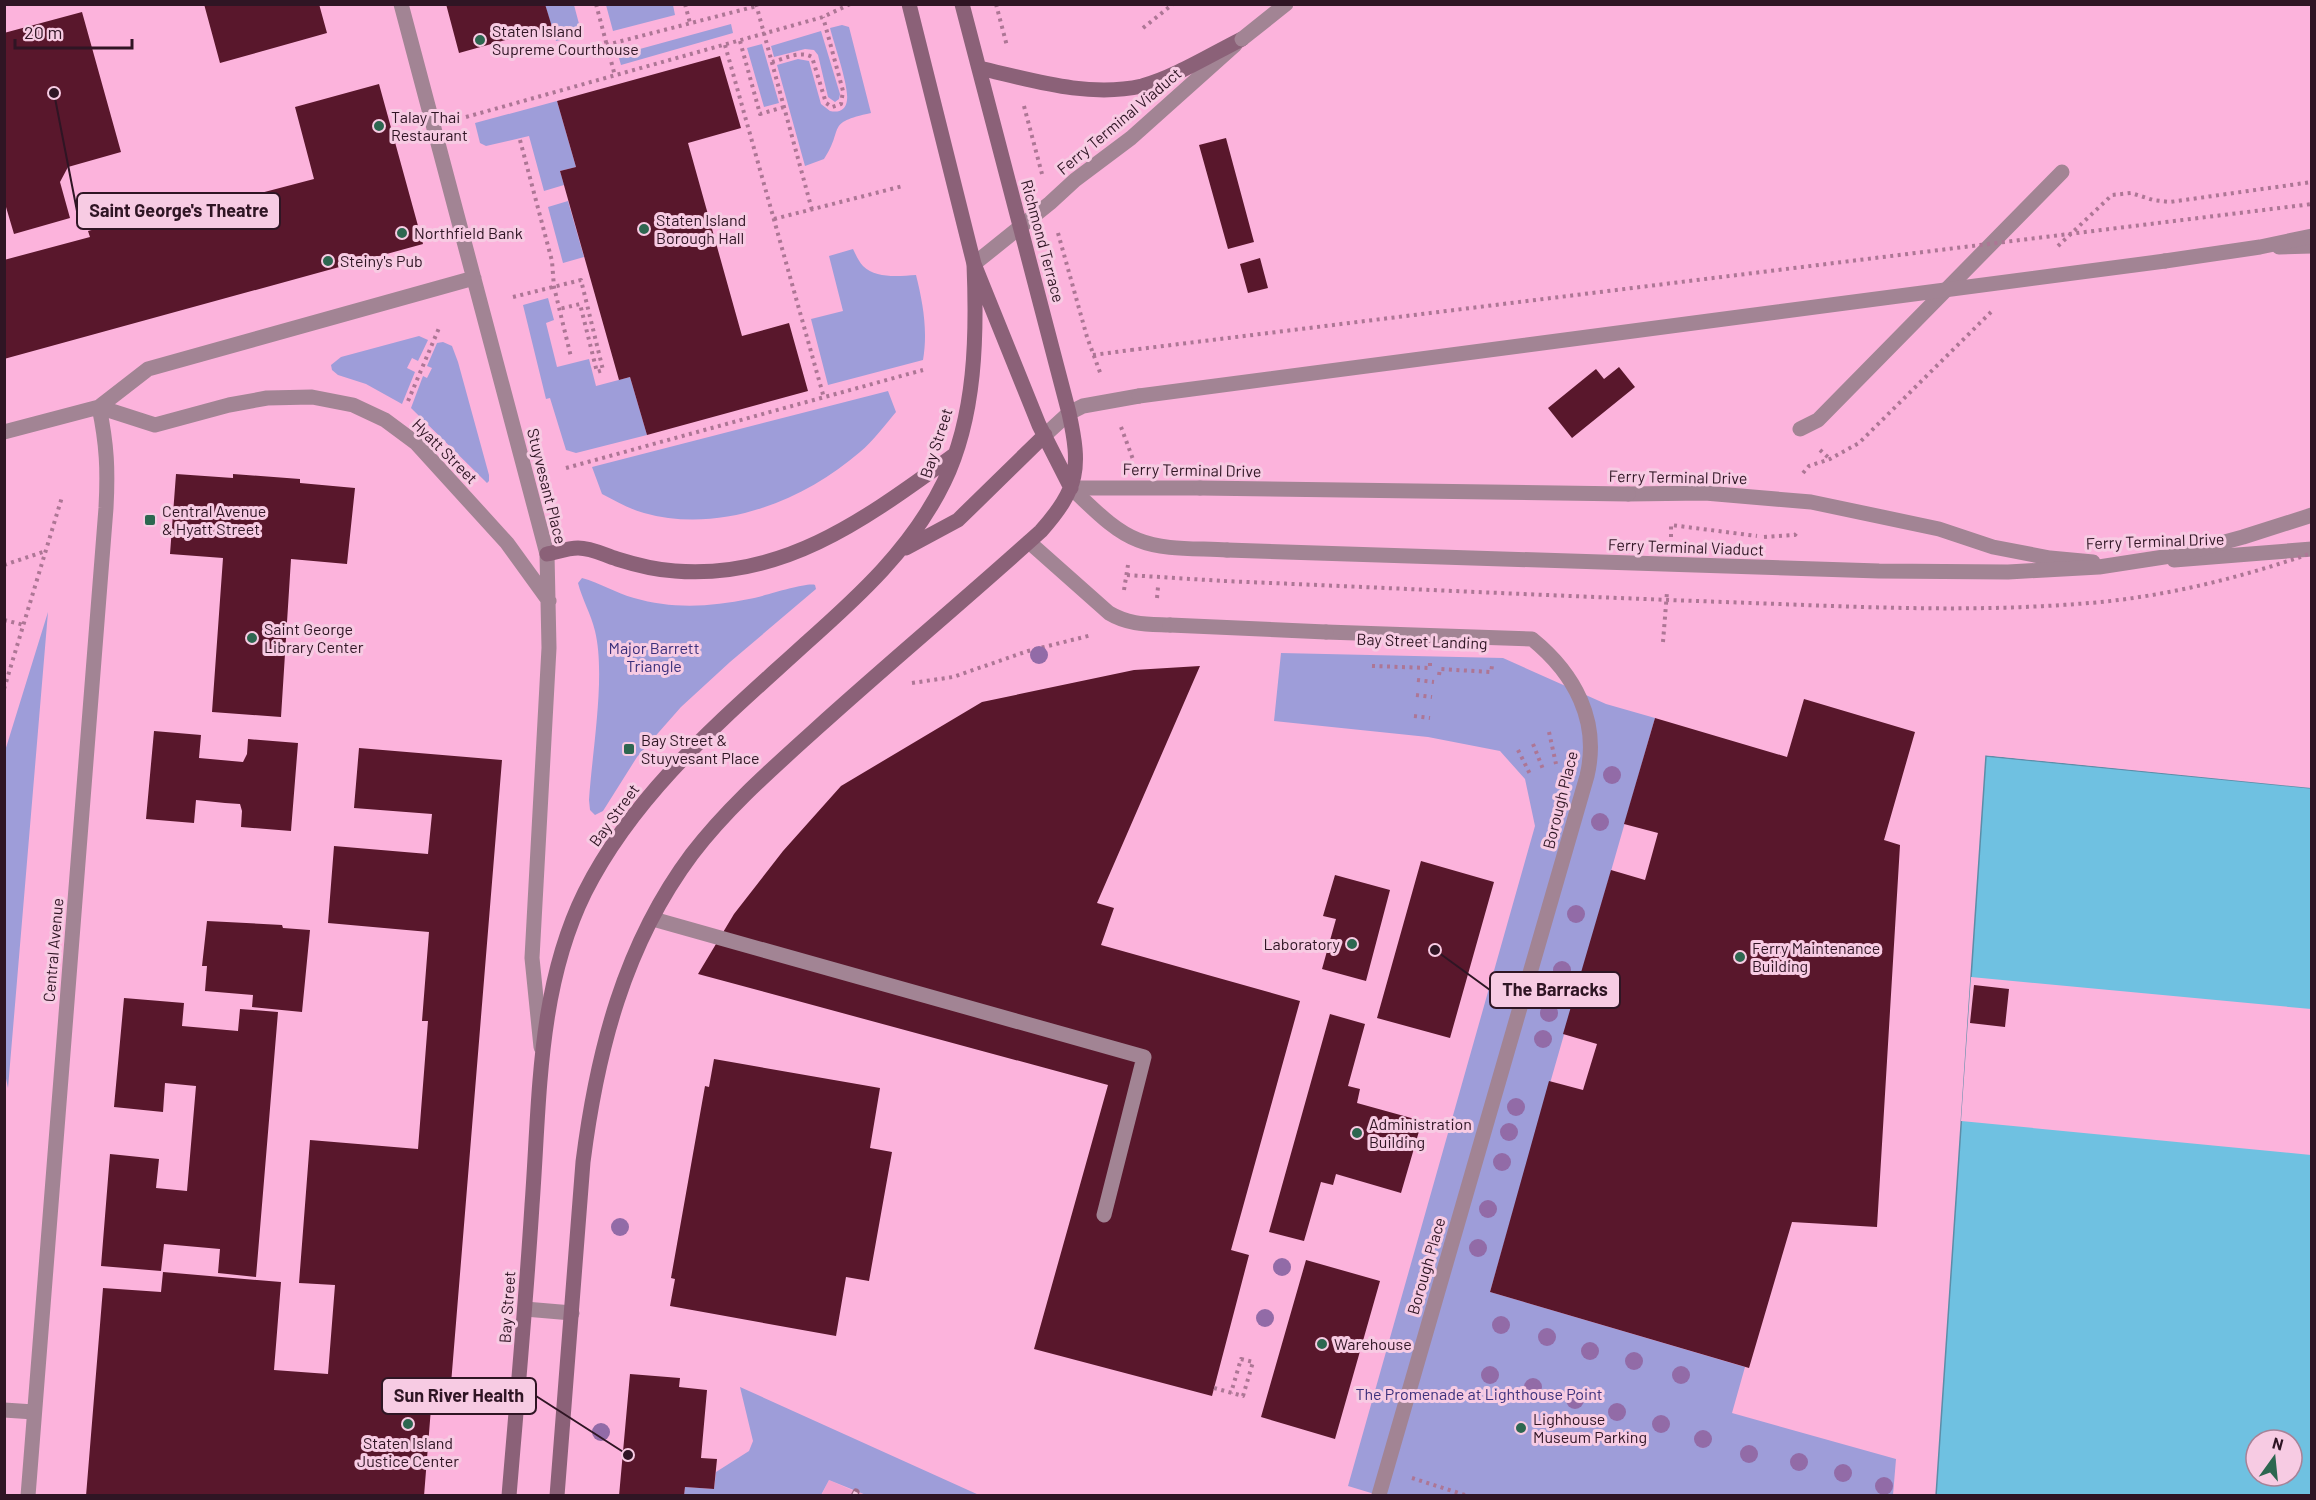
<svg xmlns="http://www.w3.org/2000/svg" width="2316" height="1500" viewBox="0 0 2316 1500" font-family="Barlow,sans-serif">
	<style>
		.built { fill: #f3a4d0 }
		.green { fill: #9e9dd9 }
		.water { fill: #6fc1e1; stroke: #5c8da8; stroke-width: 1.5; fill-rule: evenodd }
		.pier { fill: #fcb3dc }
		.building { fill: #59172c }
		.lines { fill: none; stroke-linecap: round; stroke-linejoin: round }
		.path { stroke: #ad7695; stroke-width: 4; stroke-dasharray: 3 4.5; stroke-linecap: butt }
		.lane { stroke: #a28494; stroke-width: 15 }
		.street { stroke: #a28494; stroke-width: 15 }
		.secondary { stroke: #8b6178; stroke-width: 15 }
		.rail-casing { stroke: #9f6b89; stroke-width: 7 }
		.rail { stroke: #f7cbe3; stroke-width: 4.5; stroke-dasharray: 14; stroke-linecap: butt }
		.path-bridge { stroke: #ad7695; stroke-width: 4; stroke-dasharray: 3 4.5; stroke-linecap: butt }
		.lane-bridge { stroke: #a28494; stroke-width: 15 }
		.street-bridge { stroke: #a28494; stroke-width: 15 }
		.tree { fill: #926ba7 }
		.poi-dot { fill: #2d6750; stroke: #f7cbe3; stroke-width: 2 }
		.labels { text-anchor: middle; stroke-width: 6; stroke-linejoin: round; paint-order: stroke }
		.poi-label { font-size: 16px; fill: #2f1524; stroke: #f7cbe3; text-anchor: start }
		.street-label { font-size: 16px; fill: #2f1524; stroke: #f7cbe3 }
		.park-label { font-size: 16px; fill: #3b307b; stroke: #f7cbe3 }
		.leader { fill: none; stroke: #2f1524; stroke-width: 2 }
		.callout-dot { fill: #2f1524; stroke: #f7cbe3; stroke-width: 2 }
		.callout { fill: #f7cbe3; stroke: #2f1524; stroke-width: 2 }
		.callout-label { font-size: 18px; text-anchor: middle; font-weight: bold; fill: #2f1524 }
	</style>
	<rect width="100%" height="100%" fill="#fcb3dc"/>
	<path class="built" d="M829,1480L856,1492L866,1495L821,1496Z"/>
	<path class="green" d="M545,5H574L582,35L556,41Z
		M606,5H673L675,15L613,31Z
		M731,24L733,33L621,65L618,55Z
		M842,25L849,27L871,113C824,123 845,128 824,159L805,166L777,65L798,59L809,61L821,104L830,111C839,113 846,110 847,100C849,86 834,44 830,28Z
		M821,31L840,94L839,99L835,102L828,97L818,55L814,50L805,49L774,57L771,46Z
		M762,44L779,103L764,107L747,48Z
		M557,101L576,167L560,171L564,185L544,191L529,136L486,146L480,143L475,123Z
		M568,201L584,257L563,263L548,207Z
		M853,249C856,255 859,262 863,266C876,279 899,276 916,275C923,303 928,331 923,360L828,385L811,319L843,311L829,256Z
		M548,298L554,320L546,323L557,367L589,359L596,386L630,377L647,435L576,453L566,450L550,398L546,399L523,305Z
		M419,336L428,340L418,361L412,358L407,368L415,372L402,404L366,384L338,375L332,370L331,365L341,357Z
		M443,342L452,346L458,362L489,475V481L487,483L411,408L423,376L427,378L432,368L427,366L437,343Z
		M888,391L896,412C885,425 873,441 860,452C802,502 719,534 644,513C629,509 616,501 602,494L592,467Z
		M582,578C600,583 616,593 634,598C671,609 711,607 749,599C762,597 806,582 815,585L816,589L730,662L681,707L637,757L603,811L595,815L590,810L589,800C592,752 606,676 595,631C591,614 582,599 578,583Z
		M48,612L8,1088L4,1069L5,751Z
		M1281,653L1503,658L1606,704L1655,718L1490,1292L1745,1367L1732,1413L1896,1459L1893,1495L1381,1496L1348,1486L1535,826L1525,779L1500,751L1428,737L1274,721Z
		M740,1387L979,1495H866L829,1480L821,1495L684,1496L685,1487L714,1489L716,1472L749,1451L753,1441Z"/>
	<path class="water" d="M1986,756L2311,788V1495L1936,1496ZM2256,1440H2292V1476H2256Z"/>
	<path class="pier" d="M1984,753L2312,785L2311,788L1983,755Z
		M1971,977L2311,1009V1155L1961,1121Z"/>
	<path class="building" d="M204,4H319L327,33L220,63Z
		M446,4H545L552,27L459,53Z
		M82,12L121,152L68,167L60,182L70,218L14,234L6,207L4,208V33Z
		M720,56L741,128L688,143L742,336L789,323L808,391L647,435L630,377L619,380L560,171L576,167L557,101Z
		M379,84L423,244L4,359V260L90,237L88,231L228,193L230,201L314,179L295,107Z
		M1226,138L1254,242L1228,249L1199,145Z
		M1260,258L1268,288L1248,293L1240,264Z
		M1619,367L1635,387L1572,438L1548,408L1596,369L1604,379Z
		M176,474L233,478V474L300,479V483L355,488L347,564L291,559L281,717L212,712L223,558L170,554Z
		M1200,666L1097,903L1114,908L1101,945L1300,1001L1231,1250L1249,1255L1212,1396L1034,1349L1108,1085L698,974L734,914L783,851L841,786L982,702L1134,670Z
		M1804,699L1915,732L1884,840L1900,845L1877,1227L1792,1222L1749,1368L1490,1292L1549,1081L1583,1090L1597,1044L1563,1034L1611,870L1645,880L1658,833L1624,824L1655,718L1787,757Z
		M154,731L201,735L199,758L243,762L247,754L248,739L298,743L291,831L241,827L242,811L240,804L225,803L196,800L194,823L146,819Z
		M359,748L502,760L451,1384L433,1383L424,1496H86L103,1288L161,1292L163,1272L281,1282L274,1370L328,1374L335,1285L299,1283L310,1140L418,1149L428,1021H422L429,932L328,923L334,846L428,854L432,814L354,808Z
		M1421,861L1494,882L1450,1038L1377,1018Z
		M1335,875L1390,890L1366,981L1322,969L1336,919L1323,916Z
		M207,921L282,925L283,928L310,930L302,1012L252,1007L253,995L205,991L207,966H202Z
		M1974,985L2009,989L2005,1027L1970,1023Z
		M124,998L184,1003L182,1026L238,1031L240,1009L278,1012L256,1277L218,1273L220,1249L164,1244L161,1271L101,1266L110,1154L159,1159L156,1188L187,1191L196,1086L165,1083L163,1112L114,1107Z
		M1330,1014L1365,1024L1348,1086L1360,1089L1357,1103L1422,1121L1401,1193L1336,1174L1333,1185L1321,1182L1304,1241L1269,1232Z
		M714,1059L880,1088L870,1148L892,1152L869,1281L846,1277L836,1336L670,1306L675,1279L671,1278L705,1086L709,1087Z
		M1306,1260L1380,1281L1335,1439L1261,1417Z
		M630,1374L680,1378L679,1387L707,1390L701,1458L717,1459L714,1489L685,1487L684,1496H619Z"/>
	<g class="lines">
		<path class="path" d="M596,4L615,76
			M685,4L690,23
			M756,4L812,210
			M996,4L1007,46
			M1143,28L1173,4
			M740,41L760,114L784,107
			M606,45L757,6
			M725,45L824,398
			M772,62C784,59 800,50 812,57L826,103L832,107L841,104L843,91L823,17
			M1024,106L1042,174
			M466,117L823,17L850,4
			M520,140L552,261L554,287L571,357
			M774,219L903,186
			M2158,223L2312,204
			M1058,233L1087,337L1101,375
			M2058,246L2112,195L2131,193L2153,200L2170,202L2312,182
			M513,297L581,280L603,370L597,372L580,304L559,309
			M1093,355L1131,350
			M408,401L439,328
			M1121,427L1134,462
			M1820,450L1830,459
			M566,468L923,370
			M1803,473L1809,466L1830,459L1859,443L1991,312
			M1671,537V525L1757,536
			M1764,537L1795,535L1799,530
			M4,565L46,551
			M1127,575L1224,581
			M1124,590L1128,565
			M1157,598L1158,587
			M4,620L24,625
			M1663,642L1667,592
			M1372,666L1430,668V662
			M1439,675L1440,669L1491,672L1492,666
			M1417,680L1434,682
			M912,683L953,677L1028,651L1092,635
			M4,689L62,497
			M1416,695L1432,697
			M1414,716L1430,718
			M1549,732L1556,764
			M1533,744L1543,769
			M1518,750L1530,774
			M1214,1388L1243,1396L1253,1362L1241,1359L1231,1393
			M1412,1478L1468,1496"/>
		<path class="lane" d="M2279,247L2312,246
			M974,264L1050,203L1075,180L1131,138L1235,45
			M1800,429L1818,420L2062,172
			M1071,488C1091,506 1112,530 1138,540C1165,551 1198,548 1227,550
			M1029,542L1109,613C1129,625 1148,624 1170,625
			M1326,632L1532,639C1575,674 1600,721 1587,776L1379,1495
			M653,919L1144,1057L1104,1215
			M525,1309L572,1313
			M4,1410L34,1412"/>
		<path class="street" d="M401,4L547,554L549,648L532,958L541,1047
			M2165,261L2260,247L2312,236
			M99,407L155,425L229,405L267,398L312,397L353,405L385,420L416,443L507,543L549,601
			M4,432L99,407L148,369L474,278
			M1045,435L1069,413L1083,406L1139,396
			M1071,488H1200
			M1628,494L1705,493L1811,502L1939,529L1993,547L2050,558L2093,562
			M2174,560L2312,549
			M28,1496L106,508C108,470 107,445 99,407"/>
		<path class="secondary" d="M909,4L974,264L1039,425L1071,488
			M979,68C1032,80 1088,98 1142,86C1173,78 1212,54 1242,39
			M906,548L958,520L1045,435
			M547,554C557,552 568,548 578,548C592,548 604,555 617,559C636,565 656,570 675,571C786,580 869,516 954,455
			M509,1496C517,1399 526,1302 532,1205C540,1099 537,989 585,892C636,791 723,719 805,644C859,596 912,548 944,482C976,416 977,335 974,264
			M557,1496L583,1162C597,1052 624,945 692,854C728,807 773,768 816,729C890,662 967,598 1041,531C1079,488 1081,468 1069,413L962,4"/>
		<g class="rail-casing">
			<path id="rail" d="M854,1496L856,1492"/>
		</g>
		<use href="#rail" class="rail"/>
		<path class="path-bridge" d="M1131,350L2158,223
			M1224,581C1391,588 1557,596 1724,602C1841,606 1959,613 2076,604C2156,599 2237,579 2312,553"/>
		<path class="lane-bridge" d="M1242,39L1286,4
			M1227,550L1879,571L2008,572L2099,567L2177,555L2243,537L2312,515
			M1170,625L1326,632"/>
		<path class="street-bridge" d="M1139,396L2165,261
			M1200,488L1628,494"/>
	</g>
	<g class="tree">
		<circle cx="1039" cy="655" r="9"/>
		<circle cx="1612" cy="775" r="9"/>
		<circle cx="1600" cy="822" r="9"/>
		<circle cx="1576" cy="914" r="9"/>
		<circle cx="1562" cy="970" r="9"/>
		<circle cx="1549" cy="1013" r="9"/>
		<circle cx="1543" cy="1039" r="9"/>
		<circle cx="1516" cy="1107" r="9"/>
		<circle cx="1509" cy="1132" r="9"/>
		<circle cx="1502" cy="1162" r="9"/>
		<circle cx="1488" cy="1209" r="9"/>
		<circle cx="620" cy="1227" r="9"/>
		<circle cx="1478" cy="1248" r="9"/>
		<circle cx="1282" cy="1267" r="9"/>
		<circle cx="1265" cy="1318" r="9"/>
		<circle cx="1501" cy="1325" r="9"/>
		<circle cx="1547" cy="1337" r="9"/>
		<circle cx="1590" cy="1351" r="9"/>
		<circle cx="1634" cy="1361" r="9"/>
		<circle cx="1490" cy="1375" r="9"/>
		<circle cx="1681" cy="1375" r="9"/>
		<circle cx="1533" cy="1387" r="9"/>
		<circle cx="1575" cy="1400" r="9"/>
		<circle cx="1617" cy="1412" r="9"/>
		<circle cx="1661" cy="1424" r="9"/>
		<circle cx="601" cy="1432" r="9"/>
		<circle cx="1703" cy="1439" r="9"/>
		<circle cx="1749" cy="1454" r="9"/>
		<circle cx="1799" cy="1462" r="9"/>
		<circle cx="1843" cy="1473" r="9"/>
		<circle cx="1884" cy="1486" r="9"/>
	</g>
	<g class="poi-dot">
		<circle cx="480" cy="40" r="6"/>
		<circle cx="379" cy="126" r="6"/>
		<circle cx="644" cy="229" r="6"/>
		<circle cx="402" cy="233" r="6"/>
		<circle cx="328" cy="261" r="6"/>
		<rect x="144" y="514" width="12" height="12" rx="3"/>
		<circle cx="252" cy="638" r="6"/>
		<rect x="623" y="743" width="12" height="12" rx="3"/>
		<circle cx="1352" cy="944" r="6"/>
		<circle cx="1740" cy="957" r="6"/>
		<circle cx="1357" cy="1133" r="6"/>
		<circle cx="1322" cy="1344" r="6"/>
		<circle cx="408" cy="1424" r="6"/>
		<circle cx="1521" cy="1428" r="6"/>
	</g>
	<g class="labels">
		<g class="poi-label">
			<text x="492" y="37">Staten Island<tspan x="492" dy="18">Supreme Courthouse</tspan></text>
			<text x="391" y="123">Talay Thai<tspan x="391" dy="18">Restaurant</tspan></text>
			<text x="656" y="226">Staten Island<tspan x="656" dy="18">Borough Hall</tspan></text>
			<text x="414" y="239">Northfield Bank</text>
			<text x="340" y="267">Steiny's Pub</text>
			<text x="162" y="517">Central Avenue<tspan x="162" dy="18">&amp; Hyatt Street</tspan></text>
			<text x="264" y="635">Saint George<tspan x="264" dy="18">Library Center</tspan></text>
			<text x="641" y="746">Bay Street &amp;<tspan x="641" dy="18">Stuyvesant Place</tspan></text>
			<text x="1340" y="950" text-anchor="end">Laboratory</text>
			<text x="1752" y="954">Ferry Maintenance<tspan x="1752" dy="18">Building</tspan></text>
			<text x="1369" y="1130">Administration<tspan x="1369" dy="18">Building</tspan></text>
			<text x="1334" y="1350">Warehouse</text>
			<text x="1533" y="1425">Lighhouse<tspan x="1533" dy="18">Museum Parking</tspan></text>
			<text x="408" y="1449" text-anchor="middle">Staten Island<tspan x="408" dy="18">Justice Center</tspan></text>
		</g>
		<g class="street-label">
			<text transform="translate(1119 121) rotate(-40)" y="6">Ferry Terminal Viaduct</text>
			<text transform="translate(1043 241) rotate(75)" y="6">Richmond Terrace</text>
			<text transform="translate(936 443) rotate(-72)" y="6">Bay Street</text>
			<text transform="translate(445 451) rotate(45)" y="6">Hyatt Street</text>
			<text transform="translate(1192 470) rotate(1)" y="6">Ferry Terminal Drive</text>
			<text transform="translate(1678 477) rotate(1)" y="6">Ferry Terminal Drive</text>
			<text transform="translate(547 486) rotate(76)" y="6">Stuyvesant Place</text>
			<text transform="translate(2155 541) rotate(-2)" y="6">Ferry Terminal Drive</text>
			<text transform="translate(1686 547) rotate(2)" y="6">Ferry Terminal Viaduct</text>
			<text transform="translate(1422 641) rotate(2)" y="6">Bay Street Landing</text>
			<text transform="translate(1560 800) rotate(-76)" y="6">Borough Place</text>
			<text transform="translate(614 815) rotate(-54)" y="6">Bay Street</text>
			<text transform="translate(53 950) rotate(-85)" y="6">Central Avenue</text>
			<text transform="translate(1426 1266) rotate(-74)" y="6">Borough Place</text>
			<text transform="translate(507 1307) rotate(-86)" y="6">Bay Street</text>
		</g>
		<g class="park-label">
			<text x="654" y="654">Major Barrett<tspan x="654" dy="18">Triangle</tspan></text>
			<text x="1479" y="1400">The Promenade at Lighthouse Point</text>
		</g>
	</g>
	<path class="leader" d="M54 93L77 211M1435 950L1490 990M628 1455L536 1396"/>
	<g class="callout-dot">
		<circle cx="54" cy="93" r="6"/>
		<circle cx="1435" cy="950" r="6"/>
		<circle cx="628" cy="1455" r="6"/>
	</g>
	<g class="callout">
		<rect x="77" y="193" width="203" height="36" rx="6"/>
		<rect x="1490" y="972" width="130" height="36" rx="6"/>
		<rect x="382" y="1378" width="154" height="36" rx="6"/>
	</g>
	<g class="callout-label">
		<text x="179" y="217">Saint George's Theatre</text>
		<text x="1555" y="996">The Barracks</text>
		<text x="459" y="1402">Sun River Health</text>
	</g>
	<rect width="2316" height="1500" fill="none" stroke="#2f1524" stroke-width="12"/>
	<g transform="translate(2274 1458) rotate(15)"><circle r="28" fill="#f7cbe3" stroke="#a78297" stroke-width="1.5"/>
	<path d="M0-4.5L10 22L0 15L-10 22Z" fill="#2d6750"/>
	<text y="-9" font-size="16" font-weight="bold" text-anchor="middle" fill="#2f1524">N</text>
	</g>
	<path d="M15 39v9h117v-9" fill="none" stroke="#2f1524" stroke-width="3"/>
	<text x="24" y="39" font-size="18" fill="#2f1524" stroke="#f7cbe3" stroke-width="4.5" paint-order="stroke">20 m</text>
</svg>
